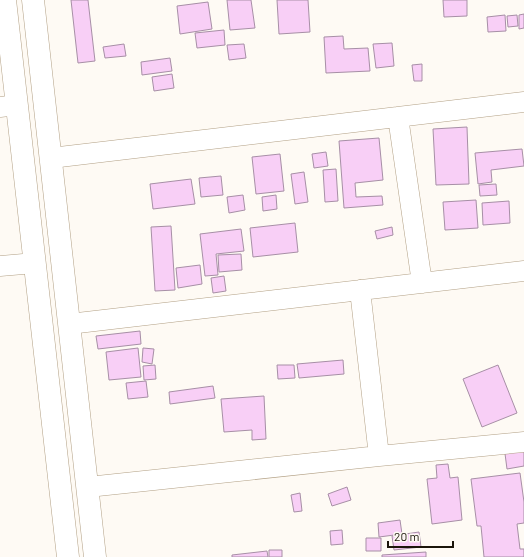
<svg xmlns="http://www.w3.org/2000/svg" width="524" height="557" viewBox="0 0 524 557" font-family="Barlow,sans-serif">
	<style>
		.building { fill: #f8cff6; stroke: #a78fa6 }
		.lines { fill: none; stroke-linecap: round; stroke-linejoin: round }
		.minor-casing { stroke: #b2a085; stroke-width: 21 }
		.secondary-casing { stroke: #b2a085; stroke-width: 23 }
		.minor { stroke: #fff; stroke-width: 20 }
		.secondary { stroke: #fff; stroke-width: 22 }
	</style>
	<rect width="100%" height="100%" fill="#fefaf4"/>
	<path class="building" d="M71,0H88L95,61L78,63Z
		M227,0H251L255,28L230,30Z
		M277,0H308L310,32L279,34Z
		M443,0H467V16L444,17Z
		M208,2L212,29L180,34L177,6Z
		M524,14V28L519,29V15Z
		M505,15L506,31L488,32L487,17Z
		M517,15L518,26L508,27L507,16Z
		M224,30L225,45L197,48L195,33Z
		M343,36L344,49L368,48L370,71L326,73L324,37Z
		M392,43L394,66L376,68L373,44Z
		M124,44L126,56L105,58L103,47Z
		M244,44L246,58L229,60L227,45Z
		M170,58L172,71L142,75L141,62Z
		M422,64V81H414L412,65Z
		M172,74L174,88L154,91L152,77Z
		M467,127L469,184L436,185L433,129Z
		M379,138L383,180L355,183L356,197L382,196L383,205L344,208L339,141Z
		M522,149L524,166L491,170L492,182L478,184L475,153Z
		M326,152L328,166L314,168L312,154Z
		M280,154L284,191L256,194L252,157Z
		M336,169L338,201L325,202L323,170Z
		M304,172L308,202L295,204L291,174Z
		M221,176L223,195L201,197L199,178Z
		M191,179L195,204L153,209L150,184Z
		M496,184L497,195L480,196L479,185Z
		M243,195L245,210L229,213L227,197Z
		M276,195L277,209L263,211L262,197Z
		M476,200L478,228L445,230L443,202Z
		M509,201L510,223L483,225L482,203Z
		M295,223L298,252L253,257L250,228Z
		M171,226L175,290L155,291L151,227Z
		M392,227L393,235L377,239L375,231Z
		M241,229L244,251L216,254L218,275L205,276L200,234Z
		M241,254L242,270L219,272L218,255Z
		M200,265L202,284L178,288L176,268Z
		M224,276L226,291L213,293L211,278Z
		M140,331L141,344L98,349L96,336Z
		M138,348L141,377L109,380L106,352Z
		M143,348L154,349L152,364L142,362Z
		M343,360L344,374L299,378L297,364Z
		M155,365L156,379L144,380L143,366Z
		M277,365H294L295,378L278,379Z
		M498,365L517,413L482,427L463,379Z
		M146,381L148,397L128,399L126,383Z
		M213,386L215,398L170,404L169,392Z
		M264,396L266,439L252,440V430L224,432L221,399Z
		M524,443V466L507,469L504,446Z
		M448,464L450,478L458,477L462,520L432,524L427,479L437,478L436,465Z
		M520,473L524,502V523L517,524L520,549H524V557H484L481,526H477L471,479Z
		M347,487L351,500L332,506L328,494Z
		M300,493L302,511L294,512L291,495Z
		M400,520L402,534L379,537L378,523Z
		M342,530L343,544L331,545L330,531Z
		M419,532L421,547L394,550L392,536Z
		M366,538H381V551H366Z
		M269,550H282V557H269Z
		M267,551L268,557H232V555Z
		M426,552V557H382V555Z"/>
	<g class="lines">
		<g class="minor-casing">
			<path id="minor" d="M0,107L17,105
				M398,117L422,283
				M51,158L524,102
				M0,266L35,263
				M360,290L379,456
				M69,324L524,271
				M88,487L379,456L524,442"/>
		</g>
		<g class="secondary-casing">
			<path id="secondary" d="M5,0L68,557
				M33,0L95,557"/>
		</g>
		<use href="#minor" class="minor"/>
		<use href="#secondary" class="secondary"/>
	</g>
	<path d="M388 541v6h65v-6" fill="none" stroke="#1b150a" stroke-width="2"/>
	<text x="394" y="541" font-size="12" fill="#1b150a" stroke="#fefaf4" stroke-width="3" paint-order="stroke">20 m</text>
</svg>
